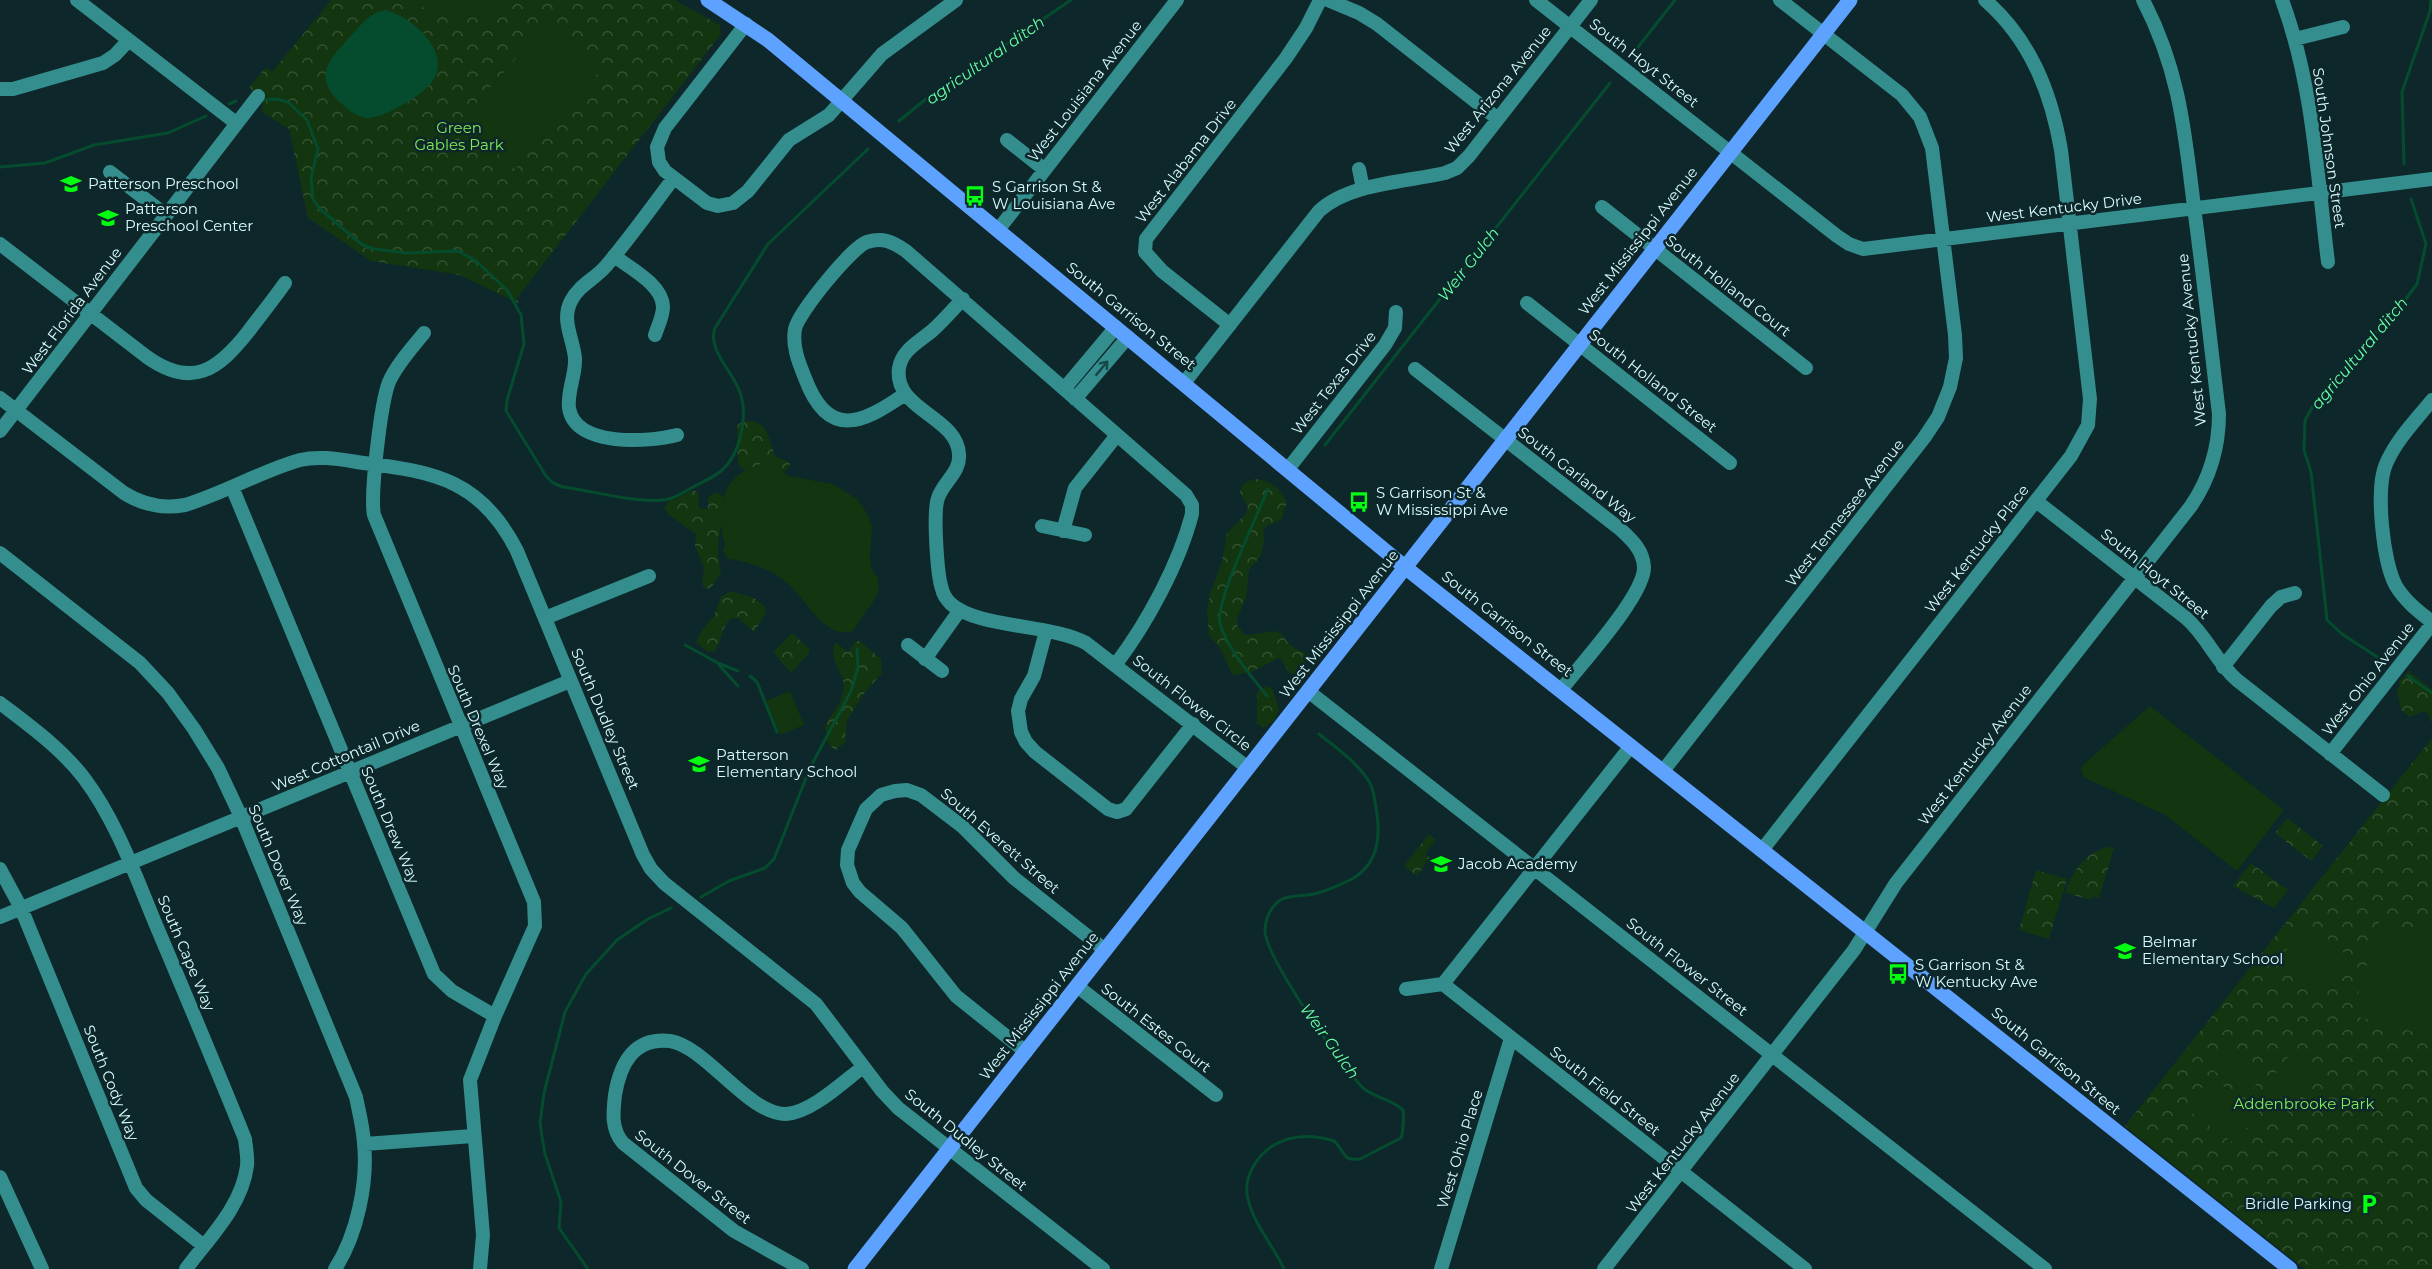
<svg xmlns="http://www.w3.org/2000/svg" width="2432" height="1269" viewBox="0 0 2432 1269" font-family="Montserrat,sans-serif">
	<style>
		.forest { fill: url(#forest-crowns) }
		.garden { fill: #133510 }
		.water { fill: #054c2f }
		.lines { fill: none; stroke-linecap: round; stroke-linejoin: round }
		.stream { stroke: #054c2f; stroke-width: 3 }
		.minor { stroke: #348e8d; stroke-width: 14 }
		.major { stroke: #5ea2ff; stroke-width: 15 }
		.oneway { stroke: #194648 }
		.labels { text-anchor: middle; stroke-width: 5; stroke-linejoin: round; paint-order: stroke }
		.street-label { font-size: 15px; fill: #d7fcff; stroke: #0d272a }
		.park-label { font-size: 15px; fill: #82ec55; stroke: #0d272a }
		.poi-label { font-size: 15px; fill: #d7fcff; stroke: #0d272a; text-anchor: start }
		.water-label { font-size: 16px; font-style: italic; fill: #65ffa5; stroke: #0d272a }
	</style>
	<defs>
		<pattern id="forest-crowns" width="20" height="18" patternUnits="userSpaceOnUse" patternTransform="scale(1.5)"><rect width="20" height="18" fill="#133510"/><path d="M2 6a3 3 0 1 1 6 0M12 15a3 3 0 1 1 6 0" fill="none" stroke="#355334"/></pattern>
	</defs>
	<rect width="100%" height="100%" fill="#0d272a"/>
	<path class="forest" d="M331,0H675L720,25L721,34L517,298L519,304L460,275L371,261L308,218L289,129L262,112C264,99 260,96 249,88L266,67L272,72Z
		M746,421C770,420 768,442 776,457L789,462L790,466L781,475C766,474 746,477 738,463L737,428L738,424Z
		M1256,479C1272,481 1280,488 1287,502L1281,520L1266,526L1263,531L1265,536L1261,555L1249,570L1246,598L1237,619V625L1245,635L1277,631C1285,635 1285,642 1292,646C1297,650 1301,650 1306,654L1305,667L1298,673L1293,675C1285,670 1285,662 1279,658L1251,672L1235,675L1231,672L1220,648L1209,635L1207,613L1210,594L1222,561L1227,533L1246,514L1248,508L1240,492C1242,482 1247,482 1256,479Z
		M693,490L698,492L699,507L702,509H708V497L717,492L724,498C723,516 719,532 718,550C718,558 720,565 721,573L711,588L705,589L702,584L704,567L695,546L696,534L669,515L664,508L668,502Z
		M731,591L754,598L765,607V615L754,632L738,618H731C720,628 723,641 714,652H708L696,642L702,630L714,616L721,597Z
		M792,633L809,648L810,652L791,673L773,652Z
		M860,641L881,659L882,673L863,695L847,721L845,742L836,750C826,745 826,736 825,726L840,702L844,685L843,679L834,660L833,646L836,643L848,652L855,642Z
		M2408,671L2432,689V724L2429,715L2424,711L2410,717L2401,710L2397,691L2400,685L2398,684Z
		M1267,686L1273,690L1279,710L1274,721L1263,728L1257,723V692Z
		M2432,738V1269H2305L2125,1126Z
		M2287,818L2323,846L2311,861L2275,833Z
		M1429,834L1436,840L1425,854L1430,858L1417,876L1404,866Z
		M2109,847L2114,848L2099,898L2093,896L2091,900L2065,893C2071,873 2087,850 2109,847Z
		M2251,863L2288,890L2274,908L2233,886Z
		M2036,870L2067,879L2049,939L2019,930Z"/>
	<path class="garden" d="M411,0H521C488,24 444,23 411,0Z
		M544,26L598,73L515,169L461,121Z
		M766,460L789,476L833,484L857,499L867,513L872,527L870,559L872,570L878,578L879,589L875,599L853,631C824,641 804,595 785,581C771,569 746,561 728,559L723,551L725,545C717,522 719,487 741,473C749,468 759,466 766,460Z
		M790,691L804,725L780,735L766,701Z
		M2150,706L2284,810L2237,871L2165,815L2083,777L2081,768L2085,763Z
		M2379,922L2432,937V1037L2352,1015Z
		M2309,923L2351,959L2320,995L2278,960Z
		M2227,1045L2265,1073L2248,1095L2210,1068Z
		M2292,1052L2318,1072L2283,1117L2257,1097Z
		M2210,1077L2259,1111L2235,1144L2187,1109Z"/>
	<path class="water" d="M385,10C412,16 454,54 432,82C423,95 381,120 366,118C357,117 349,110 343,105C312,78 327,61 350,37C360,26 369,13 385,10Z"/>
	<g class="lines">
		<path class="stream" d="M1635,51L1675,0
			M263,100L276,99L288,102L307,120L318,149L311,178L313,199L320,209L361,244L374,249L407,253L458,251L476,261L507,290L521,315L524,344L507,400L506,411L546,476L553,483L563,487C594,491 633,503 664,500C675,499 683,492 693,487C702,482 713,478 721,471C741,454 749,414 739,390C732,371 707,349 715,328L768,244L868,149
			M229,104L236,101
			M899,121L926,99L1071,0
			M2404,164L2402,92L2430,11L2431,0
			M0,167L45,163L94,145L168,133L206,116
			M1325,445L1610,83
			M685,645L718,663L738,671
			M2385,662L2342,634L2327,620L2311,472L2304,450L2305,420L2317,399L2330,382L2403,303L2417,284L2426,244L2411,199
			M719,665L738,686
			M750,676L757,682L777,732
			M2408,676L2432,693
			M1267,696C1252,677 1226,647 1220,623C1215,602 1258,514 1268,489
			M701,897L729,881L765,868L774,859L810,768L851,691L858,667L857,649
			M588,1269L559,1228L561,1202L545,1154L542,1137L540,1123L544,1093L565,1012L586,974L617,940L648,919L671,908
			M1284,1269C1273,1245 1254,1225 1248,1199C1245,1188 1248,1176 1253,1167C1270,1137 1303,1131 1334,1141C1346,1151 1340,1161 1360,1159L1401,1138C1403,1135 1404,1113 1403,1110C1392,1099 1375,1098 1363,1088C1343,1068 1264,955 1265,930C1265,918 1272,905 1282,899C1291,895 1304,896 1314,894C1327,891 1340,885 1352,879C1381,862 1381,832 1375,802C1374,794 1372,784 1366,777C1354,760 1335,747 1319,734"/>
		<path class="minor" d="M77,0L236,123
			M1328,0L1359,13L1377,24L1498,119
			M1536,0L1837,236L1849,244L1863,249L2432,179
			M2282,0C2313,84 2317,174 2328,262
			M746,24L665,128L657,147L659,162L665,171L707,203L718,206L733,203L748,191L789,140L829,115L882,54L956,0
			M2295,39L2343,27
			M0,89H13L103,63L115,55L129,40
			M1007,140L1045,170
			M1359,169L1363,189
			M110,172L166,215
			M673,179C651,208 630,238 606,266C595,279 579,285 571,301C561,320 573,338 575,358C576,375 567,391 569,408C575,448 650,442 677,435
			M1602,207L1806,368
			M998,230L1177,0
			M0,244L147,357C192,389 218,370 248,332C260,316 273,300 285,283
			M614,256C630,268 663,285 663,307C663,316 658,326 655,335
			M963,299C953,309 945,319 934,329C921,341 902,349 899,368C893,410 957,416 959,454C961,472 943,482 938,498C933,511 937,575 942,589C943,594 947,600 951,604C978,628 1051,624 1086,643L1248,768
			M1527,303L1730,463
			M1230,325L1162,271L1145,252L1146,239L1286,58L1306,28L1320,0
			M424,333C412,348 397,364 389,382C381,402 370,494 374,515L534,902L535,926L495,1016L470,1080L483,1235L480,1269
			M1415,369L1620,529C1632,540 1643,550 1644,567C1645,595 1580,665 1561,690
			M1184,383L1319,211C1349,183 1406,182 1445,173L1457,168L1469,156L1591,0
			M1064,389L1116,327
			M905,394C862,424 828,440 805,378C799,363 792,347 795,329C798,313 852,247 867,242C883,237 893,242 906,251L1186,495L1192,505V514C1179,564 1147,623 1116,664
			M0,398L124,493C143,505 163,509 185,505C225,493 261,471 300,460C321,455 343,460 364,463C436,472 482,481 517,551L643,855L651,869L664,883L816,1004L882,1091L898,1108L1103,1269
			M1075,399L1128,337
			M2432,400C2416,420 2396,440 2386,464C2375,488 2383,563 2396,586C2405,601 2418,611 2432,622
			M0,431L258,96
			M1288,469L1385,345L1395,328L1396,312
			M232,487L434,974L452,991L495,1016
			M2036,501L2186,618C2207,636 2216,662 2237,680L2383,795
			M1042,526L1085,535
			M1063,531L1075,488L1117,435
			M0,553L140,663L168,693L194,729L218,768L241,817L356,1097C359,1112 363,1127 364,1143C368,1183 357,1235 335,1269
			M545,618L649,576
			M1046,631L1034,676L1021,699L1018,711L1021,732L1026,742L1035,752L1108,809L1117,812L1126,809L1193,724
			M908,645L942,671
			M925,659L960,610
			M2223,667L2271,606L2281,597L2295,593
			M1308,691L2045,1269
			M0,703C30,726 61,748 84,778C117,822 135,875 156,925C186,996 216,1067 245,1139C246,1148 248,1158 247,1166C242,1206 209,1238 186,1269
			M2330,754L2432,624
			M1663,771L1924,438L1938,417L1950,387L1956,358L1955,335L1932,148L1920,117L1902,95L1780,0
			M1762,850L2071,456L2088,425L2090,399L2061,150C2051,92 2030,39 1985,0
			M0,869L21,908L136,1188L146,1200L204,1246
			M0,917L570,681
			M1443,984L1631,746
			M1077,986L1216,1095
			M1406,989L1443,984L1805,1269
			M1026,1052L956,996L902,928L860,892L853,883L847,865L848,850L866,809L881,795L895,791L907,790L921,795L963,827L1014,878L1105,950
			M365,1144L473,1136
			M0,1177L42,1269
			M802,1269L734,1231L623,1143C611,1129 613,1113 615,1095C620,1065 633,1037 670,1041C705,1046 749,1115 786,1114C811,1113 843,1082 863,1067
			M1441,1269L1511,1038
			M1604,1269L1854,950L1896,883L2191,506C2210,478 2219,448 2219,414C2211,348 2204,281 2195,215C2185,136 2181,73 2143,0"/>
		<path class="major" d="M708,0L768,40L1406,568L2290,1269
			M855,1269L1850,0"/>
	</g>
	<defs><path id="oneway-shaft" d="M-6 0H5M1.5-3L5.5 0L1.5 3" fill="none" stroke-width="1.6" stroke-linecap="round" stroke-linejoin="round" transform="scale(1.5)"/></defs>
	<use class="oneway" href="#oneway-shaft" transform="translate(1102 368) rotate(-50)"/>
	<defs>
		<g id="school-bare" transform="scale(1.62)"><path d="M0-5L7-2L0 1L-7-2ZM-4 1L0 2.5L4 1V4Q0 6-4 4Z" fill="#03ff10" stroke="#0d272a" stroke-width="2.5" paint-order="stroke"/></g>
		<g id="bus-bare" transform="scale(1.62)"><path d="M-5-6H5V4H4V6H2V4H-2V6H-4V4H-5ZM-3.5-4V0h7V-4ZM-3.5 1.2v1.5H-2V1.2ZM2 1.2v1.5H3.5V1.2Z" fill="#03ff10" stroke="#0d272a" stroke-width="2.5" paint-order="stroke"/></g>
		<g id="parking-bare" transform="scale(1.62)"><path d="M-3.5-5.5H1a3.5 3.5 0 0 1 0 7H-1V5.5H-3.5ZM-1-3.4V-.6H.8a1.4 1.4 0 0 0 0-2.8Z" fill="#03ff10" stroke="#0d272a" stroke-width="2.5" paint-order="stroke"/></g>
	</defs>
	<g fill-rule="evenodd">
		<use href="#school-bare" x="71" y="184"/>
		<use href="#bus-bare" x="975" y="196"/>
		<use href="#school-bare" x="108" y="218"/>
		<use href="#bus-bare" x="1359" y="502"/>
		<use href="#school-bare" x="699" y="764"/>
		<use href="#school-bare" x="1441" y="864"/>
		<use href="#school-bare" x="2125" y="951"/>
		<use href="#bus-bare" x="1898" y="974"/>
		<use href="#parking-bare" x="2369" y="1204"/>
	</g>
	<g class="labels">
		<g class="street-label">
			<text transform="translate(1644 63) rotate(38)" y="5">South Hoyt Street</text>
			<text transform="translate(1498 90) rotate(-51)" y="5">West Arizona Avenue</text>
			<text transform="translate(1085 91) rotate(-52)" y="5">West Louisiana Avenue</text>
			<text transform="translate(2329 148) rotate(82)" y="5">South Johnson Street</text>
			<text transform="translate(1186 161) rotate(-52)" y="5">West Alabama Drive</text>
			<text transform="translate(2064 208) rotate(-7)" y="5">West Kentucky Drive</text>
			<text transform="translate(1638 241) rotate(-52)" y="5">West Mississippi Avenue</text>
			<text transform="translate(1728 286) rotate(38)" y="5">South Holland Court</text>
			<text transform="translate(72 311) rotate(-53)" y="5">West Florida Avenue</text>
			<text transform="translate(1131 316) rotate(39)" y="5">South Garrison Street</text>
			<text transform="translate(2192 340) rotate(-96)" y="5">West Kentucky Avenue</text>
			<text transform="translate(1653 381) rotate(38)" y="5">South Holland Street</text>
			<text transform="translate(1334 383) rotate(-52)" y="5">West Texas Drive</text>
			<text transform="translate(1577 475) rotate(38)" y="5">South Garland Way</text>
			<text transform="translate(1845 513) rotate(-52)" y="5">West Tennessee Avenue</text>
			<text transform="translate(1977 549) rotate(-52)" y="5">West Kentucky Place</text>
			<text transform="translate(2155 574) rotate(39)" y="5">South Hoyt Street</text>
			<text transform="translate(1339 624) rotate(-52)" y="5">West Mississippi Avenue</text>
			<text transform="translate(1507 624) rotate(38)" y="5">South Garrison Street</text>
			<text transform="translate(2368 679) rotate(-52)" y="5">West Ohio Avenue</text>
			<text transform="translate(1192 703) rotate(38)" y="5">South Flower Circle</text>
			<text transform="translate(605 719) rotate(67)" y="5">South Dudley Street</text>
			<text transform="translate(478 727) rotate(67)" y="5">South Drexel Way</text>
			<text transform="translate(1975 755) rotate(-52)" y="5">West Kentucky Avenue</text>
			<text transform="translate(346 756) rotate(-23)" y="5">West Cottontail Drive</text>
			<text transform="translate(390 825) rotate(67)" y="5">South Drew Way</text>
			<text transform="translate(1000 841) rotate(41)" y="5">South Everett Street</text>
			<text transform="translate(278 865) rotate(67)" y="5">South Dover Way</text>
			<text transform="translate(186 953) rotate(67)" y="5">South Cape Way</text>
			<text transform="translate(1687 967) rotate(38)" y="5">South Flower Street</text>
			<text transform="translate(1039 1006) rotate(-52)" y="5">West Mississippi Avenue</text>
			<text transform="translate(1156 1028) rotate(38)" y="5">South Estes Court</text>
			<text transform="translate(2056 1061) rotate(39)" y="5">South Garrison Street</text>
			<text transform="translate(111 1083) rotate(68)" y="5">South Cody Way</text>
			<text transform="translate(1605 1091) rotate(38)" y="5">South Field Street</text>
			<text transform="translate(966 1140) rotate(39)" y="5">South Dudley Street</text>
			<text transform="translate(1683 1143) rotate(-52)" y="5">West Kentucky Avenue</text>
			<text transform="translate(1460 1149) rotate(-73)" y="5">West Ohio Place</text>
			<text transform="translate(693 1177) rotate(38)" y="5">South Dover Street</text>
		</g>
		<g class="park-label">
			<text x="459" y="133">Green<tspan x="459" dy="17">Gables Park</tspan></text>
			<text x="2304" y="1109">Addenbrooke Park</text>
		</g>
		<g class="poi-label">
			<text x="88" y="189">Patterson Preschool</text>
			<text x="992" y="192">S Garrison St &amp;<tspan x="992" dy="17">W Louisiana Ave</tspan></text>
			<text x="125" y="214">Patterson<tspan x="125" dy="17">Preschool Center</tspan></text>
			<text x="1376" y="498">S Garrison St &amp;<tspan x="1376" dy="17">W Mississippi Ave</tspan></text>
			<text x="716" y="760">Patterson<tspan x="716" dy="17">Elementary School</tspan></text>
			<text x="1458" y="869">Jacob Academy</text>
			<text x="2142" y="947">Belmar<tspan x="2142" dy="17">Elementary School</tspan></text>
			<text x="1915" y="970">S Garrison St &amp;<tspan x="1915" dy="17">W Kentucky Ave</tspan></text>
			<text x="2352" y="1209" text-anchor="end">Bridle Parking</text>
		</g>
		<g class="water-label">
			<text transform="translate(985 60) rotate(-35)" y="6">agricultural ditch</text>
			<text transform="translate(1468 264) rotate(-52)" y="6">Weir Gulch</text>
			<text transform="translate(2359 353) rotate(-50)" y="6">agricultural ditch</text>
			<text transform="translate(1330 1041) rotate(54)" y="6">Weir Gulch</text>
		</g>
	</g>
</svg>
